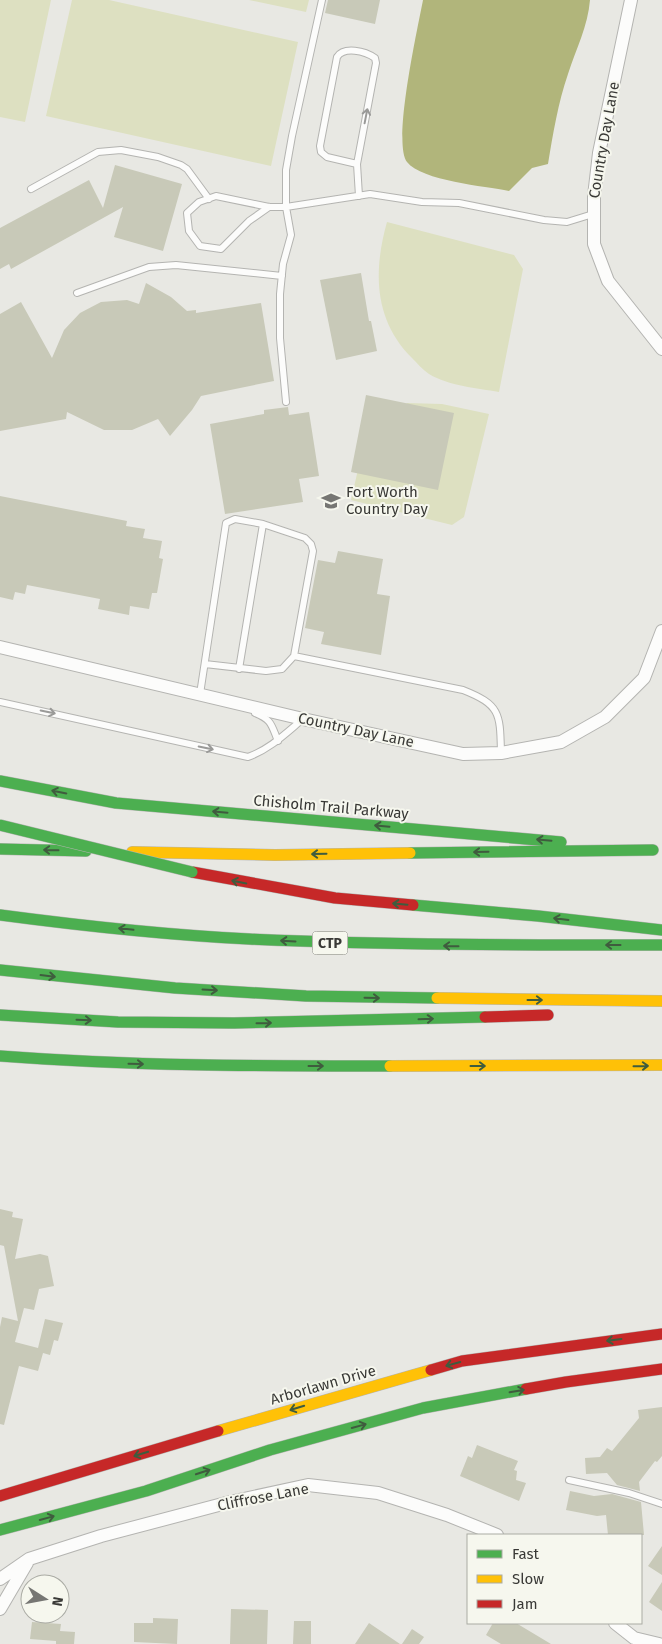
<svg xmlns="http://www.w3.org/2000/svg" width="662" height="1644" viewBox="0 0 662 1644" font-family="'Fira Sans',sans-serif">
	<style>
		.green { fill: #dde0c1 }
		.water { fill: #b1b57b }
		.building { fill: #c8c9b8 }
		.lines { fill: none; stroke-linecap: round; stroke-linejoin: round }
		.lane-casing { stroke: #b4b4b1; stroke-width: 8 }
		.street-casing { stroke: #b4b4b1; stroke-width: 14 }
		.fast-casing { stroke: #b4b4b1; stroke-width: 12 }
		.slow-casing { stroke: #b4b4b1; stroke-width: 12 }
		.jam-casing { stroke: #b4b4b1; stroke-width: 12 }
		.lane { stroke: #fcfcfb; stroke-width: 6 }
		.street { stroke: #fcfcfb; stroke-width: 12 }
		.fast { stroke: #4caf50; stroke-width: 11 }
		.slow { stroke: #ffc107; stroke-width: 11 }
		.jam { stroke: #c62828; stroke-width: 11 }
		.fast-bridge-casing { stroke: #b4b4b1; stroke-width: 12; stroke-linecap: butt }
		.fast-bridge { stroke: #4caf50; stroke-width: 11 }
		.oneway { stroke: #9a9a98 }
		.oneway2 { stroke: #3f5c3e }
		.labels { text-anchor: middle; stroke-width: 4; stroke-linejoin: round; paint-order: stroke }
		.shield { fill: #f6f7ee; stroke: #72726d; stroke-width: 1 }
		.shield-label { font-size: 14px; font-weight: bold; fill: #393936 }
		.street-label { font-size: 15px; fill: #393936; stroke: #f6f7ee }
		.poi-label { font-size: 15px; fill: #393936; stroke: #f6f7ee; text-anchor: start }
	</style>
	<rect width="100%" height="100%" fill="#e8e8e3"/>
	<path class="green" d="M0,0H51L25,122L0,117Z
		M72,0H109L298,42L271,166L46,116Z
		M249,0H309L306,12Z
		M387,222L514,255L523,269L499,392C477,388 449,386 429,374C423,370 417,363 412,358C374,320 373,272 387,222Z
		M407,403L442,404L489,414L464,517L452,525L351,500L362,452Z"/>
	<path class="water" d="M423,0H590C588,26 576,49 568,74C558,103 553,134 548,164L532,168L509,191C485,186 422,181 407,162C392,143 418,27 423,0Z"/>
	<path class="building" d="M328,0H380L375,24L325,13Z
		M115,165L182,184L163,251L114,237L123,207L11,269L9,264L0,269V228L89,180L103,208Z
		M361,273L369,321H371L377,351L336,360L320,280Z
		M146,283L171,297L187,311L196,310V313L261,303L274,381L201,396L192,410L170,436L158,419L132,430H104L67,412L66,419L0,431V314L21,302L52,358L64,330L80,313L101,302L127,300L139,304Z
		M366,395L454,413L438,490L351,472Z
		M288,407L289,415L309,412L319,476L299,479L303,502L225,514L210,424L264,414V410Z
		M0,496L127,521L126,526L145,529L143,538L162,541L159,558L163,559L157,593H152L149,609L130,606L129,615L98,609L100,599L27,585L25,594L15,592L13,600L0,597Z
		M338,551L383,559L377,594L390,596L381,655L321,644L324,632L305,628L318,560L335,563Z
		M0,1209L13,1212L12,1217L23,1219L15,1259L40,1254L48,1256L54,1286L39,1289L34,1310L24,1308L15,1342L38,1348L45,1319L63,1323L58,1341L54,1340L50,1355L43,1353L38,1371L19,1366L4,1425L0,1424V1327L2,1317L18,1321L4,1246L0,1245Z
		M662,1407V1456L657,1462L655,1461L639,1482L640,1491L617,1485L607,1473L586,1474L585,1458L600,1457L607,1448L612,1451L639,1418L638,1410Z
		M477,1445L518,1461L514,1470L517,1471L516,1480L526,1483L519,1501L460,1476L468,1456L472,1458Z
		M570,1491L594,1496L612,1494L641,1502L644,1535H608L606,1515L597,1516L566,1510Z
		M662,1546V1575L648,1566Z
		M662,1582V1611L649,1602Z
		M231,1609L268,1610L267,1644H230Z
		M153,1618L178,1619L177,1644L134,1642V1623H153Z
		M294,1621H311V1644H293Z
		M32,1622L61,1624L60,1631L75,1632L74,1644H56V1641L30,1639Z
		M369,1623L400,1644H355Z
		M493,1623H516L551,1644H501L486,1635Z
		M412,1629L424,1637L419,1644H402Z"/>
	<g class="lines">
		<g class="lane-casing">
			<path id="lane" d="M357,164L327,157L321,152L320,146L337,57C344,46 365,51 375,58L376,63L357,164L359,196
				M31,189L98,152L121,150L158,157L181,165L187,169L209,199
				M269,207L249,221L221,249L200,246L189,231L187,213L199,202L216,196L269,207H286L370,194L422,202L459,203L544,220L567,222L593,214
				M77,293L149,267L176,265L282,276
				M286,402L280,338V294L283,264L291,235L286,207V170L292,136L322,0
				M294,656L463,690C501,705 500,714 501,753
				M239,669L263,524
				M200,694L226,523L235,519L263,524L305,538L311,544L313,551L294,656L282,669L266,671L205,664
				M0,702L248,757C270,749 285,734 303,719
				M255,713C272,720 271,724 278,741
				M569,1480L629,1493L662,1504"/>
		</g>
		<g class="street-casing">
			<path id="street" d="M631,0L599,153L594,196V244L608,281L662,349
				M0,647L303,719L463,754L501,753L561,742L605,717L644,678L662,631
				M0,1579L29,1559L101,1536L230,1502L308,1485L378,1493L447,1515L497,1535
				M0,1609L27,1563
				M615,1623L634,1638L659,1644"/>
		</g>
		<g class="fast-casing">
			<path id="fast" d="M0,781L116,803L561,842
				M0,849L86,851
				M410,853L653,850
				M413,905L538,916L662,930
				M0,915C83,926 166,935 249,939C387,945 524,945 662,945
				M0,970L175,988L306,996L437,998
				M0,1015L118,1022L234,1023L485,1017
				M0,1056C130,1066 260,1066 390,1066
				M0,1530L146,1491L270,1450L423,1408L526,1389"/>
		</g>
		<g class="slow-casing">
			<path id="slow" d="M132,852L275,855L410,853
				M437,998L662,1001
				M390,1066L662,1065
				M218,1431L431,1370"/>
		</g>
		<g class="jam-casing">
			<path id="jam" d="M192,872L335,898L413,905
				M485,1017L548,1015
				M431,1370L462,1361L662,1334
				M526,1389L566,1382L662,1369
				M0,1496L218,1431"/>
		</g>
		<use href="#lane" class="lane"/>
		<use href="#street" class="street"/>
		<use href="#fast" class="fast"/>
		<use href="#slow" class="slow"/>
		<use href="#jam" class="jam"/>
		<g class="fast-bridge-casing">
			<path id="fast-bridge" d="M0,825L192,872"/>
		</g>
		<use href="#fast-bridge" class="fast-bridge"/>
	</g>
	<defs><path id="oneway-shaft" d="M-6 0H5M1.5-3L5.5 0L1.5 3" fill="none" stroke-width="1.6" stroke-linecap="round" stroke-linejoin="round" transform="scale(1.25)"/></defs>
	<g class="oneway">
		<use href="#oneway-shaft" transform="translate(366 116) rotate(-79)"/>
		<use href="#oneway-shaft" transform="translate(48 712) rotate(12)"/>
		<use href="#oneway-shaft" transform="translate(206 748) rotate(12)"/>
	</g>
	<g class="oneway2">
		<use href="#oneway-shaft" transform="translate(59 792) rotate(-169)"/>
		<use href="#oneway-shaft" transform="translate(220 812) rotate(-175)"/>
		<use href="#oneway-shaft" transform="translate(382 826) rotate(-175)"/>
		<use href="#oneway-shaft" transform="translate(544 840) rotate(-175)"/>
		<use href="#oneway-shaft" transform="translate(51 850) rotate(-179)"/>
		<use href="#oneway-shaft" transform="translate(481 852) rotate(179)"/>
		<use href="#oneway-shaft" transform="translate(319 854) rotate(179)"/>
		<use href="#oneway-shaft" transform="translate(239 882) rotate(-169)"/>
		<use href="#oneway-shaft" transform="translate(400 904) rotate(-175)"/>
		<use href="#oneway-shaft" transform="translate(561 919) rotate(-173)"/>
		<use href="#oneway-shaft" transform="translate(126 929) rotate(-174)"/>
		<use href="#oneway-shaft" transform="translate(288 941) rotate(-177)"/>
		<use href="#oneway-shaft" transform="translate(613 945) rotate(180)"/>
		<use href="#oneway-shaft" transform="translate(451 946) rotate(-179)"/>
		<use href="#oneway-shaft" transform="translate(48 976) rotate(7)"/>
		<use href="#oneway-shaft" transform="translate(210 990) rotate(3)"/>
		<use href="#oneway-shaft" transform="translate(372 998) rotate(1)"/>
		<use href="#oneway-shaft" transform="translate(535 1000)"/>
		<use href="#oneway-shaft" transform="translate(426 1019) rotate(-2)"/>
		<use href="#oneway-shaft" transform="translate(84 1020) rotate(2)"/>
		<use href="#oneway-shaft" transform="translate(264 1023) rotate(-1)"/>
		<use href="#oneway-shaft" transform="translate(136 1064) rotate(1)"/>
		<use href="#oneway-shaft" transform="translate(316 1066)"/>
		<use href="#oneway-shaft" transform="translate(478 1066)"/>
		<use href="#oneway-shaft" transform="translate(641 1066) rotate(-1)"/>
		<use href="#oneway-shaft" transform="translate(614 1340) rotate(173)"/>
		<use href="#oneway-shaft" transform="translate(453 1364) rotate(165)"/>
		<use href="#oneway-shaft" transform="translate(517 1391) rotate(-10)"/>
		<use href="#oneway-shaft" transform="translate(297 1408) rotate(163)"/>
		<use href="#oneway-shaft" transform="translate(359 1426) rotate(-15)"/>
		<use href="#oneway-shaft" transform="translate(141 1454) rotate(163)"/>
		<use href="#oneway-shaft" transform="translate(203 1472) rotate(-18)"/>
		<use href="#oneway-shaft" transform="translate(47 1518) rotate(-15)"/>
	</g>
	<defs>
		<g id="school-bare" transform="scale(1.5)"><path d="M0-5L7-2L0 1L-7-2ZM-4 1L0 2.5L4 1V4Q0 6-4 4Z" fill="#767673" stroke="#f6f7ee" stroke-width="2.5" paint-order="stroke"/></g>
	</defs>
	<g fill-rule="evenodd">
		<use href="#school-bare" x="331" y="501"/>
	</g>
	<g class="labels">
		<rect class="shield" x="312.5" y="931.5" width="35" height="23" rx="4"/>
		<g class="shield-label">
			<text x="330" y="948">CTP</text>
		</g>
		<g class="street-label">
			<text transform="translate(604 140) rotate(-80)" y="5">Country Day Lane</text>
			<text transform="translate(356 730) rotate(12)" y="5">Country Day Lane</text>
			<text transform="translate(331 807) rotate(5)" y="5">Chisholm Trail Parkway</text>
			<text transform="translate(323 1385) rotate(-16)" y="5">Arborlawn Drive</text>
			<text transform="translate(263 1497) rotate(-11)" y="5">Cliffrose Lane</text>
		</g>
		<g class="poi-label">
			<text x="346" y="497">Fort Worth<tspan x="346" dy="17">Country Day</tspan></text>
		</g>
	</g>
	<rect x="467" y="1534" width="175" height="90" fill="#f6f7ee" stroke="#aaaba4"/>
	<rect x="477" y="1550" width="25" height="8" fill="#4caf50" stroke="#aaaba4"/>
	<text x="512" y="1559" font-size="15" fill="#393936">Fast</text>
	<rect x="477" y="1575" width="25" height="8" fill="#ffc107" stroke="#aaaba4"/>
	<text x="512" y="1584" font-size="15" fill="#393936">Slow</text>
	<rect x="477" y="1600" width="25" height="8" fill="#c62828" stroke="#aaaba4"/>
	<text x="512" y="1609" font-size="15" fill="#393936">Jam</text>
	<g transform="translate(45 1599) rotate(101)"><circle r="24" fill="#f6f7ee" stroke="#aaaba4"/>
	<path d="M0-4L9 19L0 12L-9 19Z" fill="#767673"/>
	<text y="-8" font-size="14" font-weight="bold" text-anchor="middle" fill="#393936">N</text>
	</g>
</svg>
